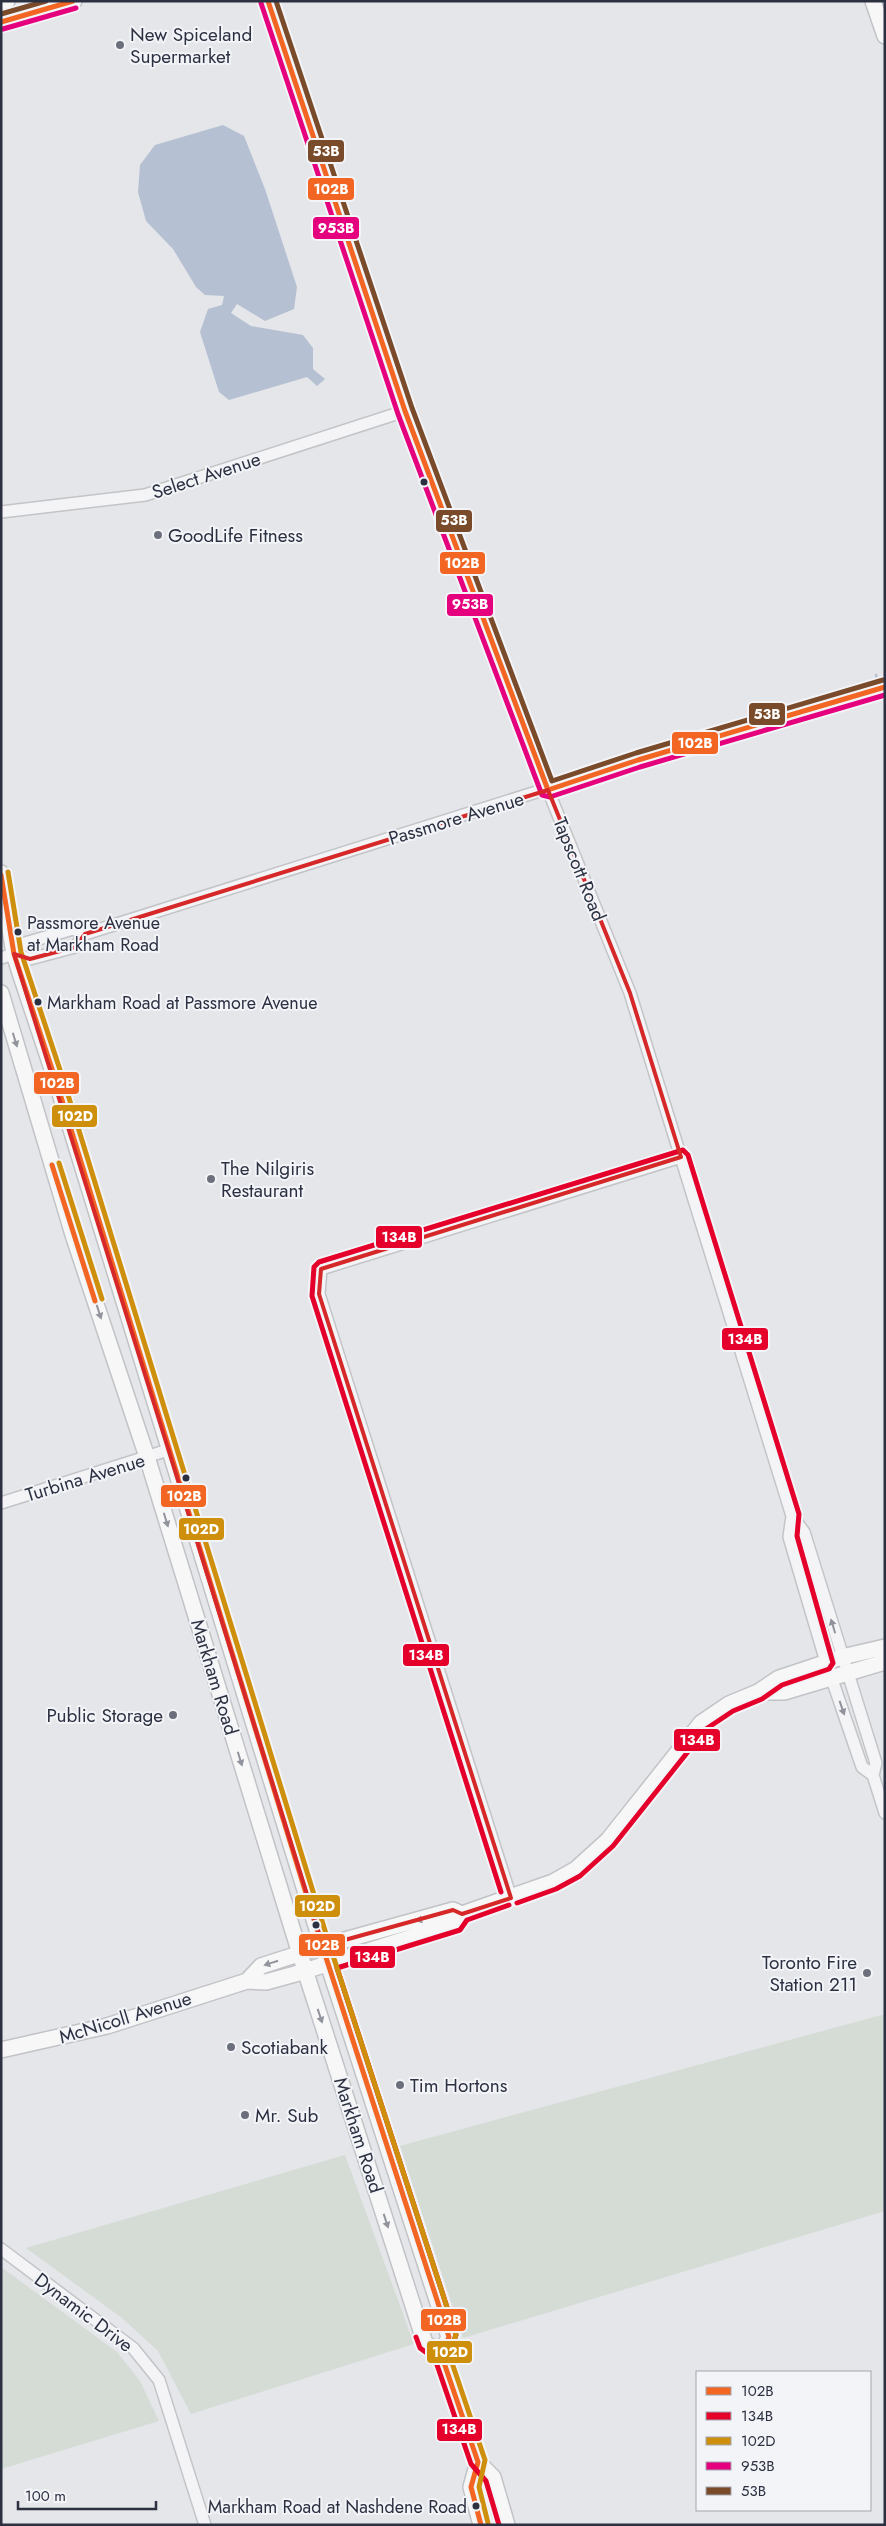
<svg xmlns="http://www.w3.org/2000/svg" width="886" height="2526" viewBox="0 0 886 2526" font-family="Jost,sans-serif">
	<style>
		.green { fill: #d4dcd5 }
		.water { fill: #b5c0d2 }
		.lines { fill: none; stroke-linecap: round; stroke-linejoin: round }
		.stream { stroke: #b5c0d2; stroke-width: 2.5 }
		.minor-casing { stroke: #c2c4c7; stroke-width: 14 }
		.major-casing { stroke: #c1c3c6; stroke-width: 18 }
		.minor { stroke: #f4f4f6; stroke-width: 11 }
		.major { stroke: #f7f7f8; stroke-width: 15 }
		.bus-1-casing { stroke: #f3f4f8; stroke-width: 9 }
		.bus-2-casing { stroke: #f3f4f8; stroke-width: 9 }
		.bus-3-casing { stroke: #f3f4f8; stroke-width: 9 }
		.bus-4-casing { stroke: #f3f4f8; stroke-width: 9 }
		.bus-5-casing { stroke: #f3f4f8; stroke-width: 9 }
		.bus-1 { stroke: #f26522; stroke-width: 5 }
		.bus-2 { stroke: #e4002b; stroke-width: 5 }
		.bus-3 { stroke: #ce8f0d; stroke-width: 5 }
		.bus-4 { stroke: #e5007d; stroke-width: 5 }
		.bus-5 { stroke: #7a4b2a; stroke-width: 5 }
		.oneway { fill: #92949d }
		.oneway2 { fill: #90929c }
		.marked { fill: none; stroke: #d62828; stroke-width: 4; stroke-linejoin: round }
		.poi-dot { fill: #6c707c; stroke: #f3f4f8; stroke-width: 2 }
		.bus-dot { fill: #2c3142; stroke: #f3f4f8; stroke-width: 2 }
		.labels { text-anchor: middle; stroke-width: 4; stroke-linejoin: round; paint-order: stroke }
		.bus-label { font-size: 18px; fill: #2c3142; stroke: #f3f4f8; text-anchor: start }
		.poi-label { font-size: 19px; fill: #2c3142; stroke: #f3f4f8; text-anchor: start }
		.street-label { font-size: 19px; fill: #2c3142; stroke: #f3f4f8 }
		.line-badge { stroke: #f3f4f8; stroke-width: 2 }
		.badge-label { font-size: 14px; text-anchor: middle; font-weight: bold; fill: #fff }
	</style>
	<rect width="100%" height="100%" fill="#e4e6e9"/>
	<path class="green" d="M885,2014V2211L463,2338L400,2146Z
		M345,2155L414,2344L191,2414L158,2351L122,2318L26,2248Z
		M1,2267L117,2352L140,2381L159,2421L1,2469Z"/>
	<path class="water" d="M223,125L244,136L265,189L297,287L294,309L265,321L237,304L231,313L251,326L303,335L313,348V369L325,379L317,386L307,377L229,400L219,392L200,332L208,309L222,305L224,296L205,295L196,287L173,249L146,221L138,192L140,165L155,145Z"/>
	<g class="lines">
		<path class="stream" d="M876,675L879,685"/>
		<g class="minor-casing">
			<path id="minor" d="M268,1L405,411L548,790L630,993L792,1516L804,1532L876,1763L873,1775L885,1813
				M1,512L145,495L405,411
				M14,954L30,959L75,947L85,934L638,760L885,687
				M1,958L14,954L25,943L73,929L85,934
				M1,1503L168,1450
				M792,1516L789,1537L826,1662L862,1767L873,1775
				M511,1898L319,1294L321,1269L681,1157
				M1,2249L133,2348L159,2380L205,2525"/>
		</g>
		<g class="major-casing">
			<path id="major" d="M873,1L885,36
				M1,3L7,1
				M1,22L74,1
				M1,873L14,954L20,973L58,1087L320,1939L449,2337L441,2354
				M1,993L74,1238L147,1457L305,1970L425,2343L441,2354L478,2462L493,2477L507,2525
				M758,1692H784L885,1662
				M247,1981L261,1966L323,1946L453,1910L462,1914
				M1,2050L107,2026L247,1981L266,1982L295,1974L457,1923L462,1914L553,1882L576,1869L608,1840L701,1723L729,1704L758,1692L779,1678L842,1657L885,1647
				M478,2462L471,2487L481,2525"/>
		</g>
		<use href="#minor" class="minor"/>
		<use href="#major" class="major"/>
		<g class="bus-1-casing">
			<path id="bus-1" d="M268,1L405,411L548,790L638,760L885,687
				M1,22L73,1
				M1,875L14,954L58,1087L320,1939L449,2337L441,2354L478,2462L471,2487L481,2525
				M52,1165L95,1301"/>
		</g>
		<g class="bus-2-casing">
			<path id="bus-2" d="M501,1892L312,1296L314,1267L319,1262L683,1150L688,1155L799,1514L797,1536L833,1663L829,1669L782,1685L762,1699L733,1711L706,1729L613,1846L580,1876L556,1889L517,1903
				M416,2337L420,2348L435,2359L471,2464L486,2481L499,2525
				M448,2357L456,2335L337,1968L460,1930L467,1920L509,1905"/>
		</g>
		<g class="bus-3-casing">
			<path id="bus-3" d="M8,872L21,952L65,1085L327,1937L456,2335L449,2354L485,2460L479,2487L488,2523
				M59,1163L102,1299"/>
		</g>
		<g class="bus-4-casing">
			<path id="bus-4" d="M261,3L398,414L542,795L550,797L640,767L885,695
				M3,29L76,8"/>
		</g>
		<g class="bus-5-casing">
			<path id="bus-5" d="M276,1L412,408L552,781L636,753L883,680
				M1,14L46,1"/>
		</g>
		<use href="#bus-1" class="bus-1"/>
		<use href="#bus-2" class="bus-2"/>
		<use href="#bus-3" class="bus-3"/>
		<use href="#bus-4" class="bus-4"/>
		<use href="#bus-5" class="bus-5"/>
	</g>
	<defs><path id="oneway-solid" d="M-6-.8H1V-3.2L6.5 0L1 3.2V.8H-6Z" transform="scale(1.25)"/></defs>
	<g class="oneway">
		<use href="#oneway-solid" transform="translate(15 1040) rotate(73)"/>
		<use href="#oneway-solid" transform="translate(99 1312) rotate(72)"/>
		<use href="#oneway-solid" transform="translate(166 1520) rotate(73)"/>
		<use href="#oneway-solid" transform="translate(240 1759) rotate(73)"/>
		<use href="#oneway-solid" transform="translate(423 1919) rotate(164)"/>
		<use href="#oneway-solid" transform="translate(271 1963) rotate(162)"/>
		<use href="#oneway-solid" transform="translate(320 2016) rotate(72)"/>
		<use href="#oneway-solid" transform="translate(386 2221) rotate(72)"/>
	</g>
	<g class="oneway2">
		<use href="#oneway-solid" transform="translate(833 1626) rotate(-107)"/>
		<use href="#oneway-solid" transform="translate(842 1708) rotate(71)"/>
	</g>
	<path class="marked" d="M548,790L630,993L681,1157L321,1269L319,1294L511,1898L462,1914L453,1910L323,1946L14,954L30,959L75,947L85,934Z"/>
	<g class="poi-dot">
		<circle cx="120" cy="45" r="5"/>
		<circle cx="158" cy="535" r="5"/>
		<circle cx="211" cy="1179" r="5"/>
		<circle cx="173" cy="1715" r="5"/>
		<circle cx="867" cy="1973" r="5"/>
		<circle cx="231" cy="2047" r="5"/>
		<circle cx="400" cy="2085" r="5"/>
		<circle cx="245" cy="2115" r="5"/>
	</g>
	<g class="bus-dot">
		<circle cx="424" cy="482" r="4.5"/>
		<circle cx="18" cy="932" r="4.5"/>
		<circle cx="38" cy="1002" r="4.5"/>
		<circle cx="186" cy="1478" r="4.5"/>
		<circle cx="316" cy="1925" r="4.5"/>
		<circle cx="476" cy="2506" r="4.5"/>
	</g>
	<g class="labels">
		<g class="bus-label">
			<text x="27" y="929">Passmore Avenue<tspan x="27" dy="22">at Markham Road</tspan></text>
			<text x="47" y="1009">Markham Road at Passmore Avenue</text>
			<text x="467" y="2513" text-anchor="end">Markham Road at Nashdene Road</text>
		</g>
		<g class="poi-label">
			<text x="130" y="41">New Spiceland<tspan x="130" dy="22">Supermarket</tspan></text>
			<text x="168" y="542">GoodLife Fitness</text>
			<text x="221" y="1175">The Nilgiris<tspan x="221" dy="22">Restaurant</tspan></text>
			<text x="163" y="1722" text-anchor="end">Public Storage</text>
			<text x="857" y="1969" text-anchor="end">Toronto Fire<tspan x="857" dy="22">Station 211</tspan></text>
			<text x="241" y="2054">Scotiabank</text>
			<text x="410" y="2092">Tim Hortons</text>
			<text x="255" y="2122">Mr. Sub</text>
		</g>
		<g class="street-label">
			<text transform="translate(206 475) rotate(-18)" y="7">Select Avenue</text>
			<text transform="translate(456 818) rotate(-17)" y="7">Passmore Avenue</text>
			<text transform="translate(580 869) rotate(68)" y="7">Tapscott Road</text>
			<text transform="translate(85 1477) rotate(-17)" y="7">Turbina Avenue</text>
			<text transform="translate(215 1677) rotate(73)" y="7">Markham Road</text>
			<text transform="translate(125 2017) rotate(-17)" y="7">McNicoll Avenue</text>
			<text transform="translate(359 2135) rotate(72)" y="7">Markham Road</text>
			<text transform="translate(84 2312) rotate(37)" y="7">Dynamic Drive</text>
		</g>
	</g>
	<g class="line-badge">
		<rect x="307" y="139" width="38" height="24" rx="5" fill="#7a4b2a"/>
		<rect x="307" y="177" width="48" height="24" rx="5" fill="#f26522"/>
		<rect x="312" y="216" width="48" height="24" rx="5" fill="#e5007d"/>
		<rect x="435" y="509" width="38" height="24" rx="5" fill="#7a4b2a"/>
		<rect x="439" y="551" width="47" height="24" rx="5" fill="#f26522"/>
		<rect x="446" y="593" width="48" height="24" rx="5" fill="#e5007d"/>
		<rect x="748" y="702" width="38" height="24" rx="5" fill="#7a4b2a"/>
		<rect x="671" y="731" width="48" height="24" rx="5" fill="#f26522"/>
		<rect x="33" y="1071" width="47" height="24" rx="5" fill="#f26522"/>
		<rect x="51" y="1104" width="47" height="24" rx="5" fill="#ce8f0d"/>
		<rect x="375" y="1225" width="48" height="24" rx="5" fill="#e4002b"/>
		<rect x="721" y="1327" width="48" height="24" rx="5" fill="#e4002b"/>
		<rect x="160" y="1484" width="47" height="24" rx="5" fill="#f26522"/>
		<rect x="178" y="1517" width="47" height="24" rx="5" fill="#ce8f0d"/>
		<rect x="402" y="1643" width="48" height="24" rx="5" fill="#e4002b"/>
		<rect x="673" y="1728" width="48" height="24" rx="5" fill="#e4002b"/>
		<rect x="294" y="1894" width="47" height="24" rx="5" fill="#ce8f0d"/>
		<rect x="298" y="1933" width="48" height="24" rx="5" fill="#f26522"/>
		<rect x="349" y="1945" width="47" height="24" rx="5" fill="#e4002b"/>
		<rect x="420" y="2308" width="47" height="24" rx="5" fill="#f26522"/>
		<rect x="426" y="2340" width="47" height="24" rx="5" fill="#ce8f0d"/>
		<rect x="436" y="2418" width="47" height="24" rx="5" fill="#e4002b"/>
	</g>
	<g class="badge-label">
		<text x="326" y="156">53B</text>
		<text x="331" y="194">102B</text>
		<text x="336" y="233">953B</text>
		<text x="454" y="525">53B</text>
		<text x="462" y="568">102B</text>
		<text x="470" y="609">953B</text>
		<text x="767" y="719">53B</text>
		<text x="695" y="748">102B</text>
		<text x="57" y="1088">102B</text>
		<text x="75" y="1121">102D</text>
		<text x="399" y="1242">134B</text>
		<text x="745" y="1344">134B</text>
		<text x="184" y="1501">102B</text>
		<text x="201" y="1534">102D</text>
		<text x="426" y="1660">134B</text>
		<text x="697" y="1745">134B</text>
		<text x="317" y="1911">102D</text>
		<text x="322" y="1950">102B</text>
		<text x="372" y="1962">134B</text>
		<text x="444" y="2325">102B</text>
		<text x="450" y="2357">102D</text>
		<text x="459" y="2434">134B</text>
	</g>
	<rect width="886" height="2526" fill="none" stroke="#2c3142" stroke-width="5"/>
	<rect x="696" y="2371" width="175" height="140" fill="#f3f4f8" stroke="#a3a6af"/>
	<rect x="706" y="2387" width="25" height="8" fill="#f26522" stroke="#a3a6af"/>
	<text x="741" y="2396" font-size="15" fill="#2c3142">102B</text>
	<rect x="706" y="2412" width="25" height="8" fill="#e4002b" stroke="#a3a6af"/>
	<text x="741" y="2421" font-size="15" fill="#2c3142">134B</text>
	<rect x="706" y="2437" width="25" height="8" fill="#ce8f0d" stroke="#a3a6af"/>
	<text x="741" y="2446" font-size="15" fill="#2c3142">102D</text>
	<rect x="706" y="2462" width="25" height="8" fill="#e5007d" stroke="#a3a6af"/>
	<text x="741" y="2471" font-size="15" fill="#2c3142">953B</text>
	<rect x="706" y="2487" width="25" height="8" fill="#7a4b2a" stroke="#a3a6af"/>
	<text x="741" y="2496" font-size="15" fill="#2c3142">53B</text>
	<path d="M18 2501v8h138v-8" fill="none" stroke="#2c3142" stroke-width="2.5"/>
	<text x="25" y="2501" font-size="15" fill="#2c3142" stroke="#f3f4f8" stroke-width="4" paint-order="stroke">100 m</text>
</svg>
